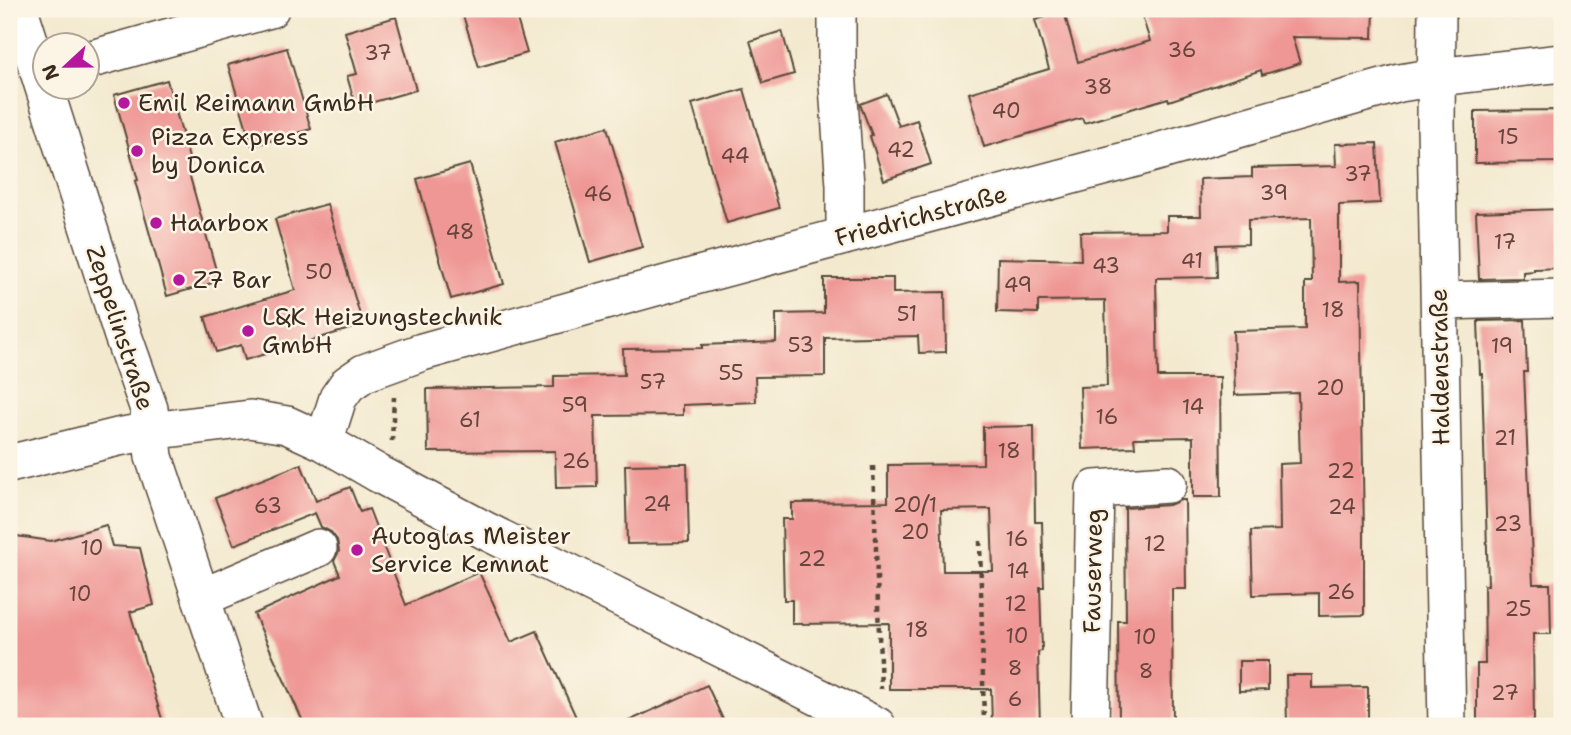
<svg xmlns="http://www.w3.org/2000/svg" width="1571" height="735" viewBox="0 0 1571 735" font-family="'Shantell Sans',sans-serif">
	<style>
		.building { fill: #ef9795; fill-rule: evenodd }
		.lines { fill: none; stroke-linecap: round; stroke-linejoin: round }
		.minor-casing { stroke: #574739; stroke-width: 40 }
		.path { stroke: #574739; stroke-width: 4.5; stroke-dasharray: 5 5; stroke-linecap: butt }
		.minor { stroke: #fff; stroke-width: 37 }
		.poi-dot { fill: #b5179e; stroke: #fcf5e5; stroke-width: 2.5 }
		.labels { text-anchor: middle; stroke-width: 5; stroke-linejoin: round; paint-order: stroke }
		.number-label { font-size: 21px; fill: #68453c }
		.poi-label { font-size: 24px; fill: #3b2a1e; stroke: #fcf5e5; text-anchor: start }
		.street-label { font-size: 24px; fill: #3b2a1e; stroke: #fcf5e5 }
	</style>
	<rect width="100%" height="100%" fill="#fcf5e5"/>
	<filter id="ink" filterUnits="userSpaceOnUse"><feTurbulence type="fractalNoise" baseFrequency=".0143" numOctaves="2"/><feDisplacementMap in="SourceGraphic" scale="14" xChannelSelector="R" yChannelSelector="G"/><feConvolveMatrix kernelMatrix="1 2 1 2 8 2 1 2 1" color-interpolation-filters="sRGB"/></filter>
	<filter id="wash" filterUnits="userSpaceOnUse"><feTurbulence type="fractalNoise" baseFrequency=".00686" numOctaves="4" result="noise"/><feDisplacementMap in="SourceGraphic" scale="28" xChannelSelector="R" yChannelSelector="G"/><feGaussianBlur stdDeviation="1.57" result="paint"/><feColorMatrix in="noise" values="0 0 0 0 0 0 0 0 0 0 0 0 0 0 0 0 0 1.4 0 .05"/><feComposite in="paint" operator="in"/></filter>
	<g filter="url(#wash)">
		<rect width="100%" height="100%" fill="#f3e9cf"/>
		<g id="blocks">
			<path class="building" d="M461,9H514L527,53L479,67Z
				M1164,9H1374L1373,38L1292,37L1300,63L1262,75L1261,70L1169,101L1168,98L1084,123L1082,118L984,147L969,93L1049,69L1035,20L1064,12L1078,62L1150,41L1142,16Z
				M396,17L416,90L356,107L347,76L357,74L345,32Z
				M782,31L794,74L763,83L750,41Z
				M287,48L311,129L252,146L228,65Z
				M167,80L191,165L187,166L219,281L167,296L135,181L138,180L114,95Z
				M744,89L779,208L727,223L692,104Z
				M887,94L899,126L917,120L931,164L884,180L870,136L872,135L860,104Z
				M1562,110V162L1475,163V111Z
				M607,127L642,247L590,262L555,142Z
				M1377,143L1380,203L1339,205V282L1360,281L1364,536V615L1319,616V593L1253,595L1251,531L1280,530L1279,464L1300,463L1298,393L1235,395L1233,331L1305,329V282H1312L1311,218L1248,220V244L1216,245L1217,277L1156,278L1158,377H1220L1221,497H1193V437L1134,438L1135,447L1082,449L1080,387L1107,386L1105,300L1038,301V313L997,312L998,258L1081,260L1080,232L1167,231V216H1201L1200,179L1252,177V168L1336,166L1335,144Z
				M470,164L504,284L451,299L417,179Z
				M327,204L363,325L245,360L241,345L216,352L205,317L295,290L275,219Z
				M1562,209V268L1534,269V271L1523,272V278L1479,279L1476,212Z
				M824,278H893V293L945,292L946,352L919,353L918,336L825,338V376L755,377L756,402L683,405V415L595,416L597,487L556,488L555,451L428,452L427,389L554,387V376L624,375L623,349L702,348V345L776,342V314L824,313Z
				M1525,320L1527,372H1524L1533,584H1550L1551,634H1533L1534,721L1477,722V664H1485L1484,585H1488L1482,374H1480L1478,321Z
				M1034,426L1035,522H1042L1043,555L1044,587H1040L1042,651L1038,652L1040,726H992L991,689H889V623L792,624V600H784L782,519H792V503L888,502V465L983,464V427ZM991,509L993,571H943L941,510Z
				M301,464L316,501L350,487L360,512L369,509L406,605L479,572L511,642L537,631L580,726H305L254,614L340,575L334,561L339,551L337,540L331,532L321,527L315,513L234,545L215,498Z
				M680,464H687L689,543L627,544L625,465Z
				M1181,500H1185L1186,589H1172L1173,726H1119L1118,621H1126L1125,508L1169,505Z
				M106,525L112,546L140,548L154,605L130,612L164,726H108L106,718L79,726H9V535L51,541Z
				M1239,661H1268V690L1239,691Z
				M1286,675H1312V688L1368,687V726H1287Z
				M707,685L726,726H618Z"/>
		</g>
	</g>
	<g filter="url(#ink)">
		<use href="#blocks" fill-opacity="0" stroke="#574739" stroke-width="2"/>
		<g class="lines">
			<g class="minor-casing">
				<path id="minor" d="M19,9L122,333L149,409L154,457L244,726
					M837,9V71L845,186V236
					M1437,9L1436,123L1447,726
					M88,60L270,9
					M1440,301L1562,298
					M324,442L338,398L348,384L364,373L422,352L695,276L1136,158L1400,83L1437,77L1562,63
					M9,464L118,437L150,431L250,419L287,425L324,442L379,474L486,531L877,726
					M201,598L318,548
					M1090,726L1095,489L1168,484"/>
			</g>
			<path class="path" d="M392,441L394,397
				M873,466L881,689
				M980,541L984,726"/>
			<use href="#minor" class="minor"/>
		</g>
	</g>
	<g class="poi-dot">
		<circle cx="124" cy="103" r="7"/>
		<circle cx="137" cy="151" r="7"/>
		<circle cx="156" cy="223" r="7"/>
		<circle cx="179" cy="280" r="7"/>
		<circle cx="248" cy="331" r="7"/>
		<circle cx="357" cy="550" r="7"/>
	</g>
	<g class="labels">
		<g class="number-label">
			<text x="1182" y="57">36</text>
			<text x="378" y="60">37</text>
			<text x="1098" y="94">38</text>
			<text x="1006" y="118">40</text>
			<text x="1508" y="144">15</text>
			<text x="901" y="157">42</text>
			<text x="735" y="163">44</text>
			<text x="1358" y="181">37</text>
			<text x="1274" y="200">39</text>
			<text x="598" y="201">46</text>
			<text x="460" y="239">48</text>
			<text x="1505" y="249">17</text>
			<text x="1192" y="268">41</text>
			<text x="1106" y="273">43</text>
			<text x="319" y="279">50</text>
			<text x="1018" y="292">49</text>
			<text x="1333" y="317">18</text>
			<text x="907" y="321">51</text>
			<text x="801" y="352">53</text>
			<text x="1502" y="353">19</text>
			<text x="731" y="380">55</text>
			<text x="653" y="389">57</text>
			<text x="1330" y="395">20</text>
			<text x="575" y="412">59</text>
			<text x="1193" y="414">14</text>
			<text x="1107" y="424">16</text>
			<text x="470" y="427">61</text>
			<text x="1505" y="445">21</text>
			<text x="1009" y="458">18</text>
			<text x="576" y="468">26</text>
			<text x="1341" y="478">22</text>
			<text x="657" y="511">24</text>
			<text x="915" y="512">20/1</text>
			<text x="268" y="513">63</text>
			<text x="1342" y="514">24</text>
			<text x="1508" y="531">23</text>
			<text x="915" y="539">20</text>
			<text x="1017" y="546">16</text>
			<text x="1155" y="551">12</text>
			<text x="92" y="555">10</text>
			<text x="812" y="566">22</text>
			<text x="1018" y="578">14</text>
			<text x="1341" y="599">26</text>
			<text x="80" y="601">10</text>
			<text x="1016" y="611">12</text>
			<text x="1518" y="616">25</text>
			<text x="917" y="637">18</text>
			<text x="1017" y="643">10</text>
			<text x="1145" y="644">10</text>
			<text x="1015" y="675">8</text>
			<text x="1146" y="678">8</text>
			<text x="1505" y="700">27</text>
			<text x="1015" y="706">6</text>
		</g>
		<g class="poi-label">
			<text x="138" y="111">Emil Reimann GmbH</text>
			<text x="151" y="145">Pizza Express<tspan x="151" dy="28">by Donica</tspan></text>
			<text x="170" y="231">Haarbox</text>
			<text x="193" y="288">Z7 Bar</text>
			<text x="262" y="325">L&amp;K Heizungstechnik<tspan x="262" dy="28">GmbH</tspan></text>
			<text x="371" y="544">Autoglas Meister<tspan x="371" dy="28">Service Kemnat</tspan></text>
		</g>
		<g class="street-label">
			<text transform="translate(921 216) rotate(-15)" y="8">Friedrichstraße</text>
			<text transform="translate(120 328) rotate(72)" y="8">Zeppelinstraße</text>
			<text transform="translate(1440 367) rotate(-91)" y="8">Haldenstraße</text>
			<text transform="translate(1093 571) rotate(-89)" y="8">Fauserweg</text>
		</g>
	</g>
	<rect width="1571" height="735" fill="none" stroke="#fcf5e5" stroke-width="35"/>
	<g transform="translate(66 66) rotate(248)"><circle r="33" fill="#fcf5e5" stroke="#afa495" stroke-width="2"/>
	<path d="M0-5L12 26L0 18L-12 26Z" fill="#b5179e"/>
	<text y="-10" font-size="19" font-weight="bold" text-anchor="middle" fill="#3b2a1e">N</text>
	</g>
</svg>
